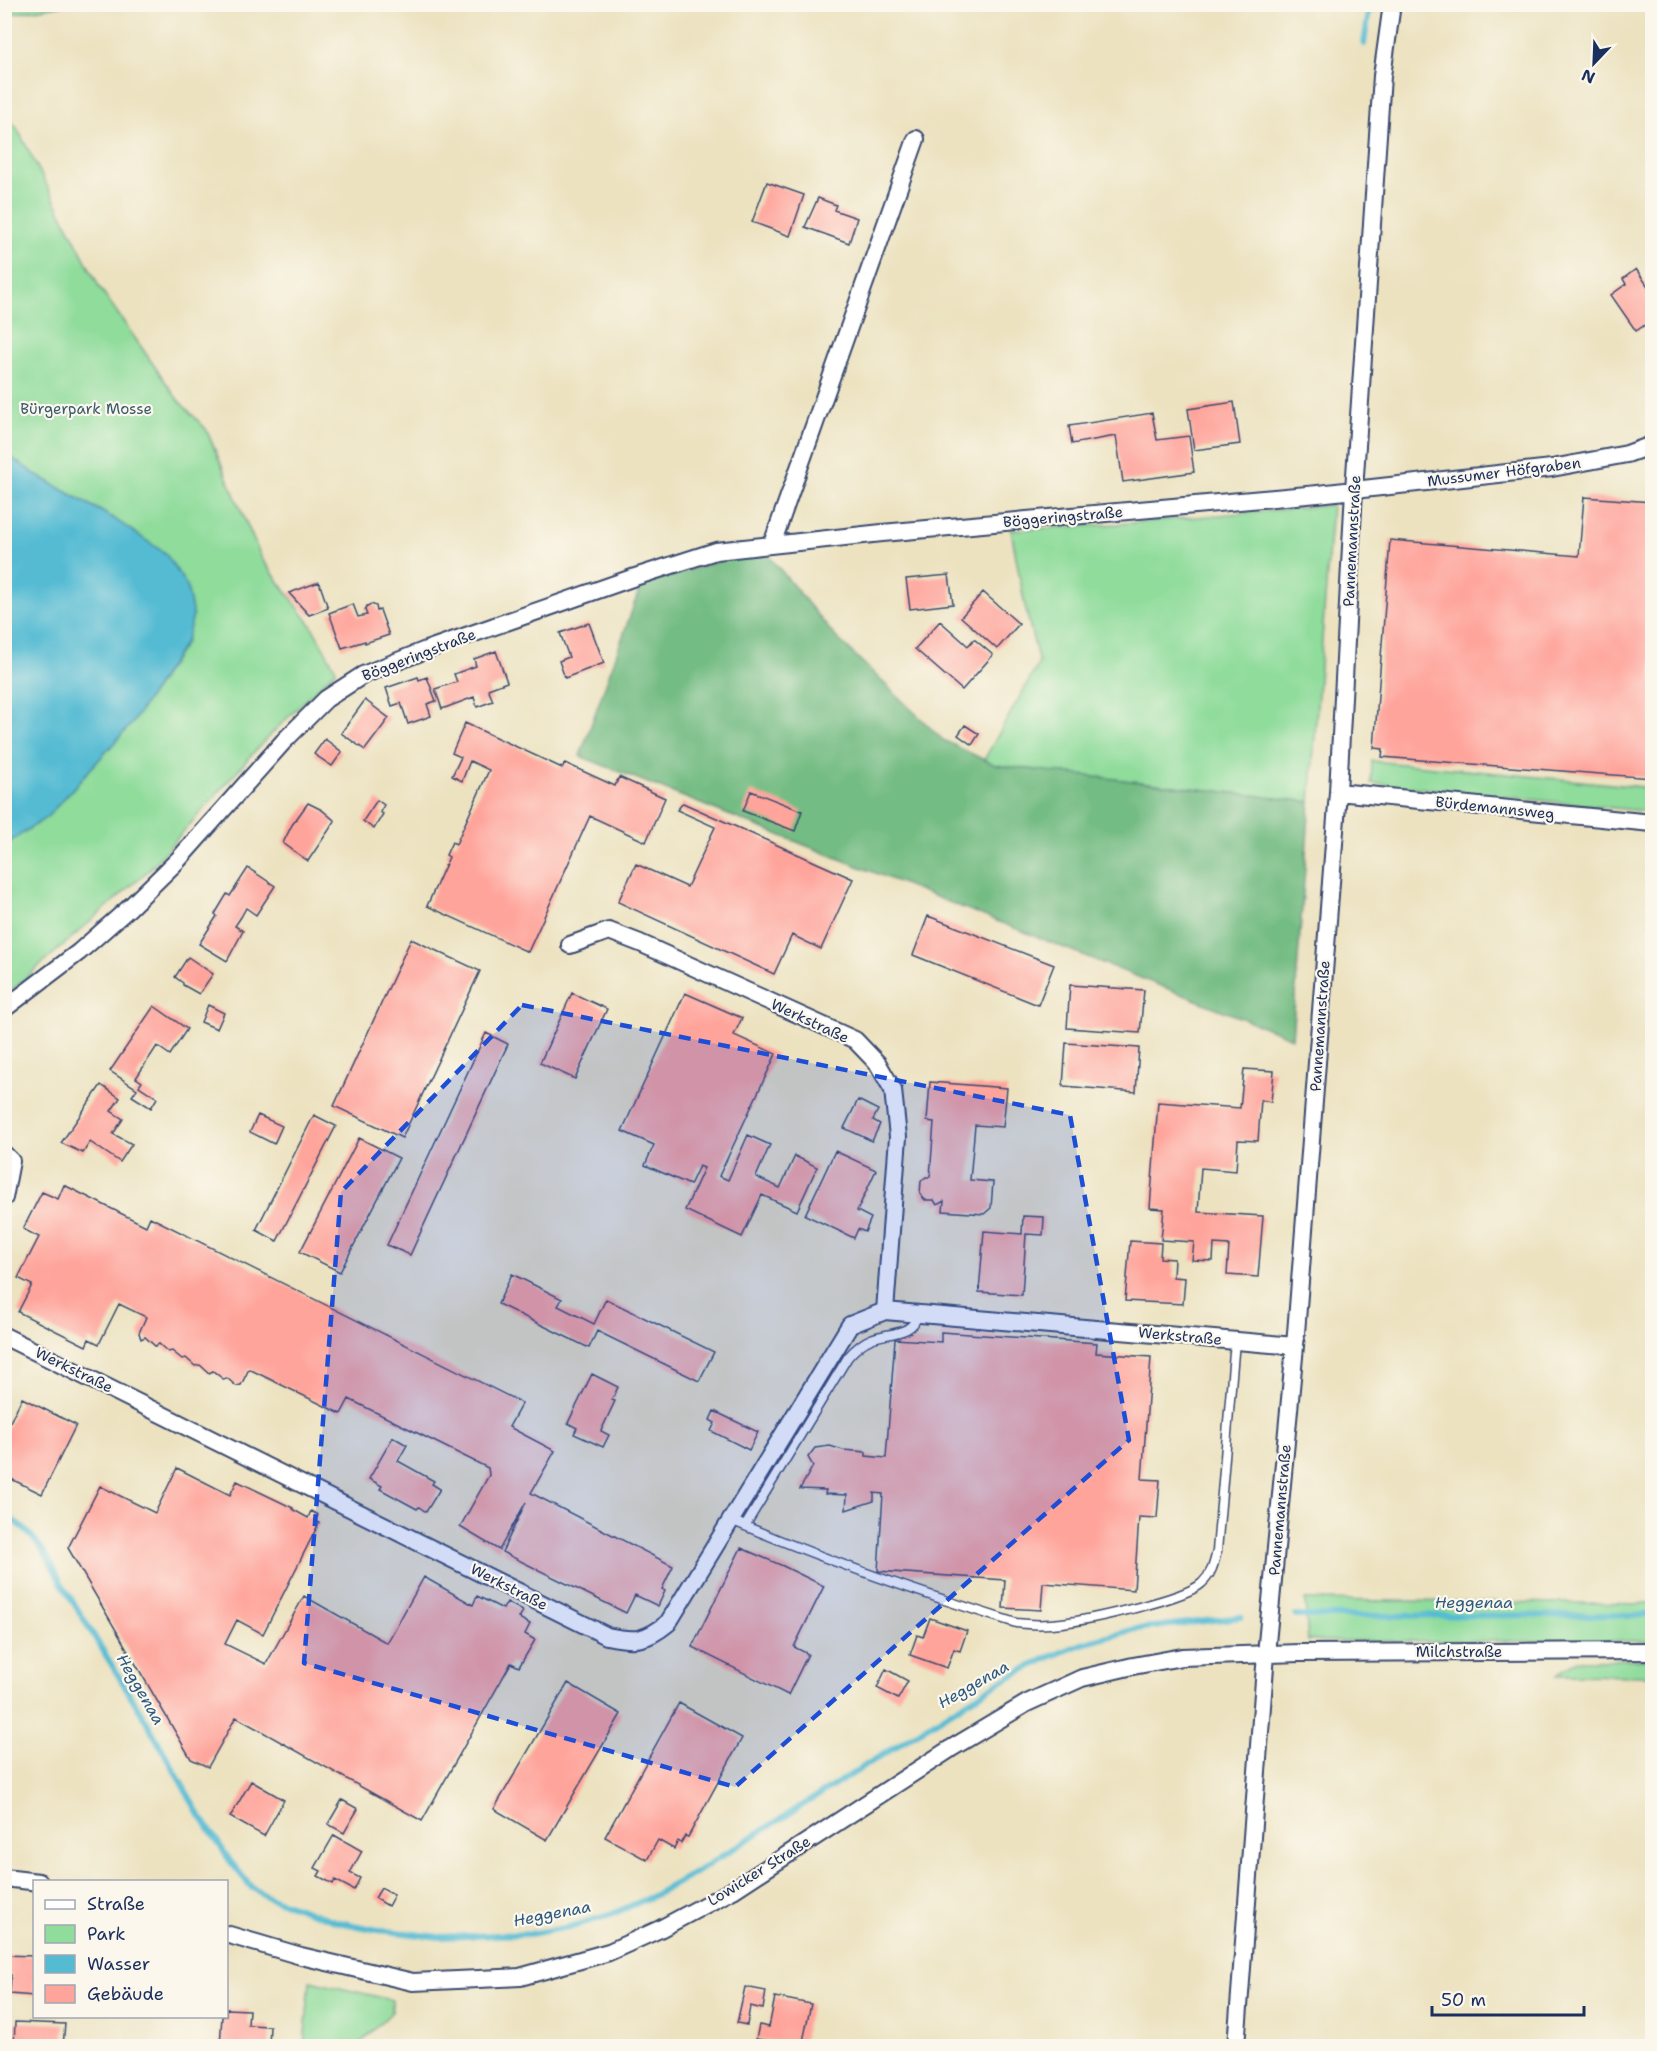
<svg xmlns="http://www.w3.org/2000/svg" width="1657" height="2051" viewBox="0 0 1657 2051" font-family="'Shantell Sans',sans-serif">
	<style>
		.green { fill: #8fdc9b; stroke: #55867c; stroke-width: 1.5 }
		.forest { fill: #73bc83; stroke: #477670; stroke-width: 1.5 }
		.water { fill: #55bbd3; stroke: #387598; stroke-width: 1.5 }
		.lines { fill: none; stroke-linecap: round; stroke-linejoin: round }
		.stream { stroke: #55bbd3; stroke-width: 6 }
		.building { fill: #fea49b }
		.lane-casing { stroke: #3a4a6d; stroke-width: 11 }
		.street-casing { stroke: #3a4a6d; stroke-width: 20 }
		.lane { stroke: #fff; stroke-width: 8 }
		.street { stroke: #fff; stroke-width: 16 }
		.marked { fill: #1d4ed8; fill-opacity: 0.2; stroke: #1d4ed8; stroke-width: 4.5; stroke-dasharray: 12 8; stroke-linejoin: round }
		.labels { text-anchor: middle; stroke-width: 4.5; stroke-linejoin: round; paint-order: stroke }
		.park-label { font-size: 15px; fill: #385a6d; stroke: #fbf7ec }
		.street-label { font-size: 15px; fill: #1b2f5e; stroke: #fbf7ec }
		.water-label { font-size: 16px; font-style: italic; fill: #2c5981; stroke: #fbf7ec }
	</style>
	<rect width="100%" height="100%" fill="#fbf7ec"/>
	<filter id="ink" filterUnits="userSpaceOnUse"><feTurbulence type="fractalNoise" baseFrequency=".0167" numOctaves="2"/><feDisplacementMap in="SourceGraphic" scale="12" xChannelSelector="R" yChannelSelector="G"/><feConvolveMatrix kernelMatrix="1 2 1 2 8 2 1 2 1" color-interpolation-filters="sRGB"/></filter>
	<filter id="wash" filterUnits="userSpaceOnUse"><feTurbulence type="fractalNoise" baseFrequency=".008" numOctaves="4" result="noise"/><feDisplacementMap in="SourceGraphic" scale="24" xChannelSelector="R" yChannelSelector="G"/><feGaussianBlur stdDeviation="1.35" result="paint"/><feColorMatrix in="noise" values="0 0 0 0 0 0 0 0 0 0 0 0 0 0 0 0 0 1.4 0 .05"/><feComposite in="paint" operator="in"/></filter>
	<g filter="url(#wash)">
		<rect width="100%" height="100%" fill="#ece2c0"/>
		<path class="green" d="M5,4H63V5L5,15Z
			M4,115L17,128L100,288L178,400L206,429L262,559L311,625L336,670L265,740L149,870L5,996V845L47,817L133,722L186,642L166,554L113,518L35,474L5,453Z
			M1332,505L1310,802L995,765L984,760L1039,663L1025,606L1011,530L1119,524Z
			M1372,761L1652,788V812L1371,783Z
			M1305,1600L1652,1604V1641H1308Z
			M1652,1659V1676L1557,1675L1577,1660Z
			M310,1981L392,2000V2012L357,2046H304Z"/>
		<path class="forest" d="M739,555L769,556L834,635L943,740L995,765L1310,802L1292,1038L580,756L641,585Z"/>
		<path class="water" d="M5,453L35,474L113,518L166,554L187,586L193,616L186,641L133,722L47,817L5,845Z"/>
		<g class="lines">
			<path class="stream" d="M1364,44L1370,4
				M4,1514C31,1531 46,1551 59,1579L148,1724L196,1809L230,1861L252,1888L270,1898L338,1922L378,1930L439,1937L530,1934L569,1927L610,1915L653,1896L695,1873L952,1711L1000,1682L1047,1658L1082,1644L1136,1629L1241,1617
				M1296,1616L1652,1615"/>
		</g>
		<g id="blocks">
			<path class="building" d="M767,182L804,195L790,236L752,222Z
				M818,198L836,205L834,210L857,218L849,243L805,227Z
				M1636,269L1652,292V320L1636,331L1611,295L1626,284L1623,279Z
				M1234,402L1240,444L1194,450L1188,409Z
				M1152,413L1157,440L1189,436L1194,472L1123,482L1116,436L1072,444L1069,426Z
				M1584,497L1652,502V778L1382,757L1383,749L1374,748L1390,540L1579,556Z
				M949,575L953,604L910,609L906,579Z
				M319,582L328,608L309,615L289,593Z
				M983,592L1019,624L997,649L961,617Z
				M353,604L358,617L367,615L365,610L367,606L371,604L376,606L377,611L380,610L389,635L365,643V641L342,648L329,613Z
				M940,621L968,646L974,639L993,655L962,690L915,649Z
				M589,623L604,663L565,678L559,661L569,657L560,633Z
				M496,651L507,682L488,689L493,701L477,707L474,697L442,709L435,689L457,682L454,674L476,666L474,659Z
				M418,677L419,680L427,677L436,701L427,704L431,716L408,724L401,703L392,706L386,688Z
				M365,700L389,718L365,750L341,733Z
				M465,723L562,768L565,763L615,786L619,777L665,798L646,842L590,816L528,952L427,906L449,857L446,855L452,842L456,844L489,770L470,761L462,781L452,776L461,757L452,753Z
				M965,725L979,734L972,745L958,735Z
				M325,739L342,752L332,766L314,754Z
				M751,791L802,811L795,831L743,811Z
				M377,800L384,805L380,812L383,814L374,829L363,821Z
				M308,803L322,810L335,821L308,861L283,843L292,825Z
				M683,803L853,879L821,949L792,935L774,974L618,902L636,864L687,887L715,827L677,810Z
				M248,868L275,886L256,915L246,908L241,917L235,926L243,931L227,961L199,944L217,916L215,914L227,894L230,896Z
				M928,916L1054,965L1038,1005L913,955Z
				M411,939L480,971L402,1138L334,1106Z
				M188,957L213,974L199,994L183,985V983L175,977Z
				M1070,985L1144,990L1140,1033L1067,1028Z
				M572,993L607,1009L575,1079L540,1063Z
				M685,993L742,1018L734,1035L776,1054L719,1176L728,1180L748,1135L770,1145L756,1177L780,1188L795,1156L817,1167L797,1211L762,1195L742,1237L685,1210L704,1168L699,1166L690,1185L645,1165L654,1145L622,1131Z
				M208,1005L224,1013L217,1029L201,1022Z
				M154,1006L187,1029L170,1055L157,1046L136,1078L142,1082L139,1086L157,1098L151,1108L132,1096L137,1089L110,1071Z
				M486,1033L508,1044L410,1255L387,1245Z
				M1066,1043L1139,1048L1136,1092L1063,1086Z
				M1244,1069L1274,1071L1271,1102L1261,1100L1258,1141L1238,1140L1236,1171L1201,1168L1198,1212L1263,1216L1258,1277L1227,1275L1229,1245L1214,1244L1213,1261L1192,1260L1194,1242L1161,1240L1164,1209L1150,1208L1158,1102L1240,1108Z
				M930,1082L1007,1088L1003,1127L975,1125L970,1180L993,1182L991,1208L984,1214L943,1211L944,1201L937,1205L934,1200H925L920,1194L921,1181L926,1177H930L934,1122L927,1121Z
				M101,1085L120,1098L111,1111L123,1119L113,1134L132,1144L120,1162L90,1142L83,1153L61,1143Z
				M858,1100L878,1110L873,1120L880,1124L872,1141L844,1128Z
				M258,1115L282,1126L274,1144L250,1132Z
				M314,1115L336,1126L277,1241L256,1230Z
				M359,1138L399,1158L340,1272L300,1252Z
				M835,1151L876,1170L857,1211L871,1218L865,1232L858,1229L854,1238L805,1215Z
				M64,1185L146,1226L150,1217L522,1403L509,1427L555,1451L531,1493L673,1566L662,1589L665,1591L658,1606L635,1595L626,1613L502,1552L526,1502L499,1550L460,1527L489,1475L488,1468L349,1399L341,1414L249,1369L241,1385L236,1386L227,1378L223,1379L213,1371L209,1373L200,1365L195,1366L186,1358L182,1359L172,1351L168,1352L159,1344L155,1346L145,1337L141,1339L139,1333L146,1317L119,1304L99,1344L89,1339L86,1346L18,1312L32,1285L18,1278L39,1237L23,1229L42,1192L58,1199Z
				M1023,1216L1044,1217L1043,1235L1026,1234L1022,1295L979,1292L984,1231L1022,1234Z
				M1130,1241L1161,1243L1160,1258L1174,1259L1173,1277L1185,1278L1183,1304L1125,1301Z
				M512,1274L562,1299L558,1306L594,1324L606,1299L714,1352L699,1381L597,1331L589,1348L498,1304Z
				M941,1332L1097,1343L1096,1353L1151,1357L1142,1479L1160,1480L1157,1518L1139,1517L1134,1590L1043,1583L1041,1610L1003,1608L1005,1580L878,1571L883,1494L874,1493V1501L846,1510L847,1495L825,1494L826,1490L800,1489L813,1466L808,1457L815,1448L830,1446L843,1450L866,1452V1456L886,1458L895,1339L941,1342Z
				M592,1374L618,1387L612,1400L615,1401L601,1431L609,1435L603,1447L574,1434L577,1428L568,1423Z
				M22,1398L76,1425L42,1494L5,1476V1432Z
				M714,1411L758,1432L749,1450L711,1431L715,1423L710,1420Z
				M393,1437L407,1445L398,1461L434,1481L432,1484L440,1489L426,1512L419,1507L417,1509L380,1489L382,1486L369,1479Z
				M177,1468L230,1495L237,1481L293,1508L292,1509L308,1518L311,1511L318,1515L315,1521L319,1523L263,1634L237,1620L225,1644L266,1664L304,1596L387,1643L424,1577L473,1605L477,1596L503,1609L507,1602L523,1611L519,1618L530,1624L525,1634L535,1640L519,1667L511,1663L422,1821L236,1717L208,1767L191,1759L68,1548L100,1486L155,1513Z
				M741,1548L783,1566L824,1586L794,1647L808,1654L788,1695L692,1647Z
				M930,1618L967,1631L960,1651L954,1649L947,1668L910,1655L917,1635L923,1637Z
				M886,1669L908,1681L898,1699L877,1688Z
				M568,1683L621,1714L547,1840L494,1809Z
				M679,1703L742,1738L688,1837L685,1836L681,1843L678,1841L674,1849L658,1840L647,1860L605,1837Z
				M251,1781L284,1800L264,1836L230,1817Z
				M342,1800L358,1809L344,1833L328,1824Z
				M334,1835L362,1851L350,1873L360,1878L354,1890L335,1880L333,1884L318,1876L321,1871L315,1868Z
				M381,1888L394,1895L388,1906L375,1898Z
				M4,1955L34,1956V1996L10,1994L11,1975H4Z
				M745,1987L766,1991L763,2009L750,2006L747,2025L737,2023Z
				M775,1997L811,2004L802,2046L756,2039L759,2025L769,2027Z
				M226,2009L249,2010L248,2025L270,2026L269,2046H220L222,2016H226Z
				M15,2022L65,2024L63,2046H14Z
				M848,2042L868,2045L867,2046H847Z"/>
		</g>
	</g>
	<g filter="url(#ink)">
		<use href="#blocks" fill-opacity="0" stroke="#3a4a6d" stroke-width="1.5"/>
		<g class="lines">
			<g class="lane-casing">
				<path id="lane" d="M731,1520C824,1560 920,1593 1016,1623C1032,1625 1046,1625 1062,1623C1088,1620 1186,1599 1202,1583C1212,1574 1214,1563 1217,1551L1235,1341
					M745,1526L848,1357C855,1349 861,1343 871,1339C888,1332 913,1336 918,1314"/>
			</g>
			<g class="street-casing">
				<path id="street" d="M772,544L916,139
					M1338,792L1652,823
					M4,1009L79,952L128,909L178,860L284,741L326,699L363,675L426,650L635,577L716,551L882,533L1318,494L1552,468L1627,454L1652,445
					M4,1154L11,1161L4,1198
					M885,1311L1295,1346
					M4,1336L607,1636C635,1642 646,1641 668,1623L850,1325L885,1311L898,1137L893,1090L878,1064L855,1040L640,943L609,931L570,945
					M4,1878L39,1882
					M226,1934L301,1956L413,1982L520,1977L609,1952L660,1929L733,1890L950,1749L1027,1703L1082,1678L1133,1666L1182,1657L1299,1653L1652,1651
					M1236,2046L1266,1654L1295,1346L1338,792L1354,490L1382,76L1392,4"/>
			</g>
			<use href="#lane" class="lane"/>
			<use href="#street" class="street"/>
		</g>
	</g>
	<path class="marked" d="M522,1005L1070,1115L1129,1440L735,1787L304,1663L341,1192Z"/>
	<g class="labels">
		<g class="park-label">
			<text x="86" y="414">Bürgerpark Mosse</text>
		</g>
		<g class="street-label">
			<text transform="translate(1504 472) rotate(-7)" y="5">Mussumer Höfgraben</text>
			<text transform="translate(1063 517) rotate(-5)" y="5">Böggeringstraße</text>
			<text transform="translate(1352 541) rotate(-87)" y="5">Pannemannstraße</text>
			<text transform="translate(419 655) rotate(-21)" y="5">Böggeringstraße</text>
			<text transform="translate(1495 808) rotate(6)" y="5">Bürdemannsweg</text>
			<text transform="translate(810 1021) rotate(25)" y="5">Werkstraße</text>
			<text transform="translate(1320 1026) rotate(-86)" y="5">Pannemannstraße</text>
			<text transform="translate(1180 1336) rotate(5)" y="5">Werkstraße</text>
			<text transform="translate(74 1370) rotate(26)" y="5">Werkstraße</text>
			<text transform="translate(1280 1510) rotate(-85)" y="5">Pannemannstraße</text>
			<text transform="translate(509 1587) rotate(27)" y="5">Werkstraße</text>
			<text x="1459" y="1657">Milchstraße</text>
			<text transform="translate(759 1871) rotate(-32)" y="5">Lowicker Straße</text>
		</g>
		<g class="water-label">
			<text x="1474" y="1608">Heggenaa</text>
			<text transform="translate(973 1684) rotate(-30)" y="6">Heggenaa</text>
			<text transform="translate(141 1689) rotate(60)" y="6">Heggenaa</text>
			<text transform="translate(552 1913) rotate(-11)" y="6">Heggenaa</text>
		</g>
	</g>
	<rect width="1657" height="2051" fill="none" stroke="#fbf7ec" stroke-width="24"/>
	<rect x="33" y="1880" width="195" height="138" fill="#fbf7ec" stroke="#a1a7b3" stroke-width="1.5"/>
	<rect x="45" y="1900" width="30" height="9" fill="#ffffff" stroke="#a1a7b3" stroke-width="1.5"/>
	<text x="87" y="1910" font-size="18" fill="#1b2f5e">Straße</text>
	<rect x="45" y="1925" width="30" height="18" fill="#8fdc9b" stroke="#a1a7b3" stroke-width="1.5"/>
	<text x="87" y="1940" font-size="18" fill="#1b2f5e">Park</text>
	<rect x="45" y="1955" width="30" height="18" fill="#55bbd3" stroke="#a1a7b3" stroke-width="1.5"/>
	<text x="87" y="1970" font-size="18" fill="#1b2f5e">Wasser</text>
	<rect x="45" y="1985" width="30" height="18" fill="#fea49b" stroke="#a1a7b3" stroke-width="1.5"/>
	<text x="87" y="2000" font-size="18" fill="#1b2f5e">Gebäude</text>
	<g transform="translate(1594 63) rotate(203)" stroke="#fbf7ec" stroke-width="4.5" paint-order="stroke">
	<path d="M0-4.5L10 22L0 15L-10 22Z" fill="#1b2f5e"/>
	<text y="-9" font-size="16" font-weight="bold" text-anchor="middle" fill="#1b2f5e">N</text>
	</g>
	<path d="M1432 2006v9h152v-9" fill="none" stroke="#1b2f5e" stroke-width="3"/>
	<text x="1441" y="2006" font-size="18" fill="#1b2f5e" stroke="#fbf7ec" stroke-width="4.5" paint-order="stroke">50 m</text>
</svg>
